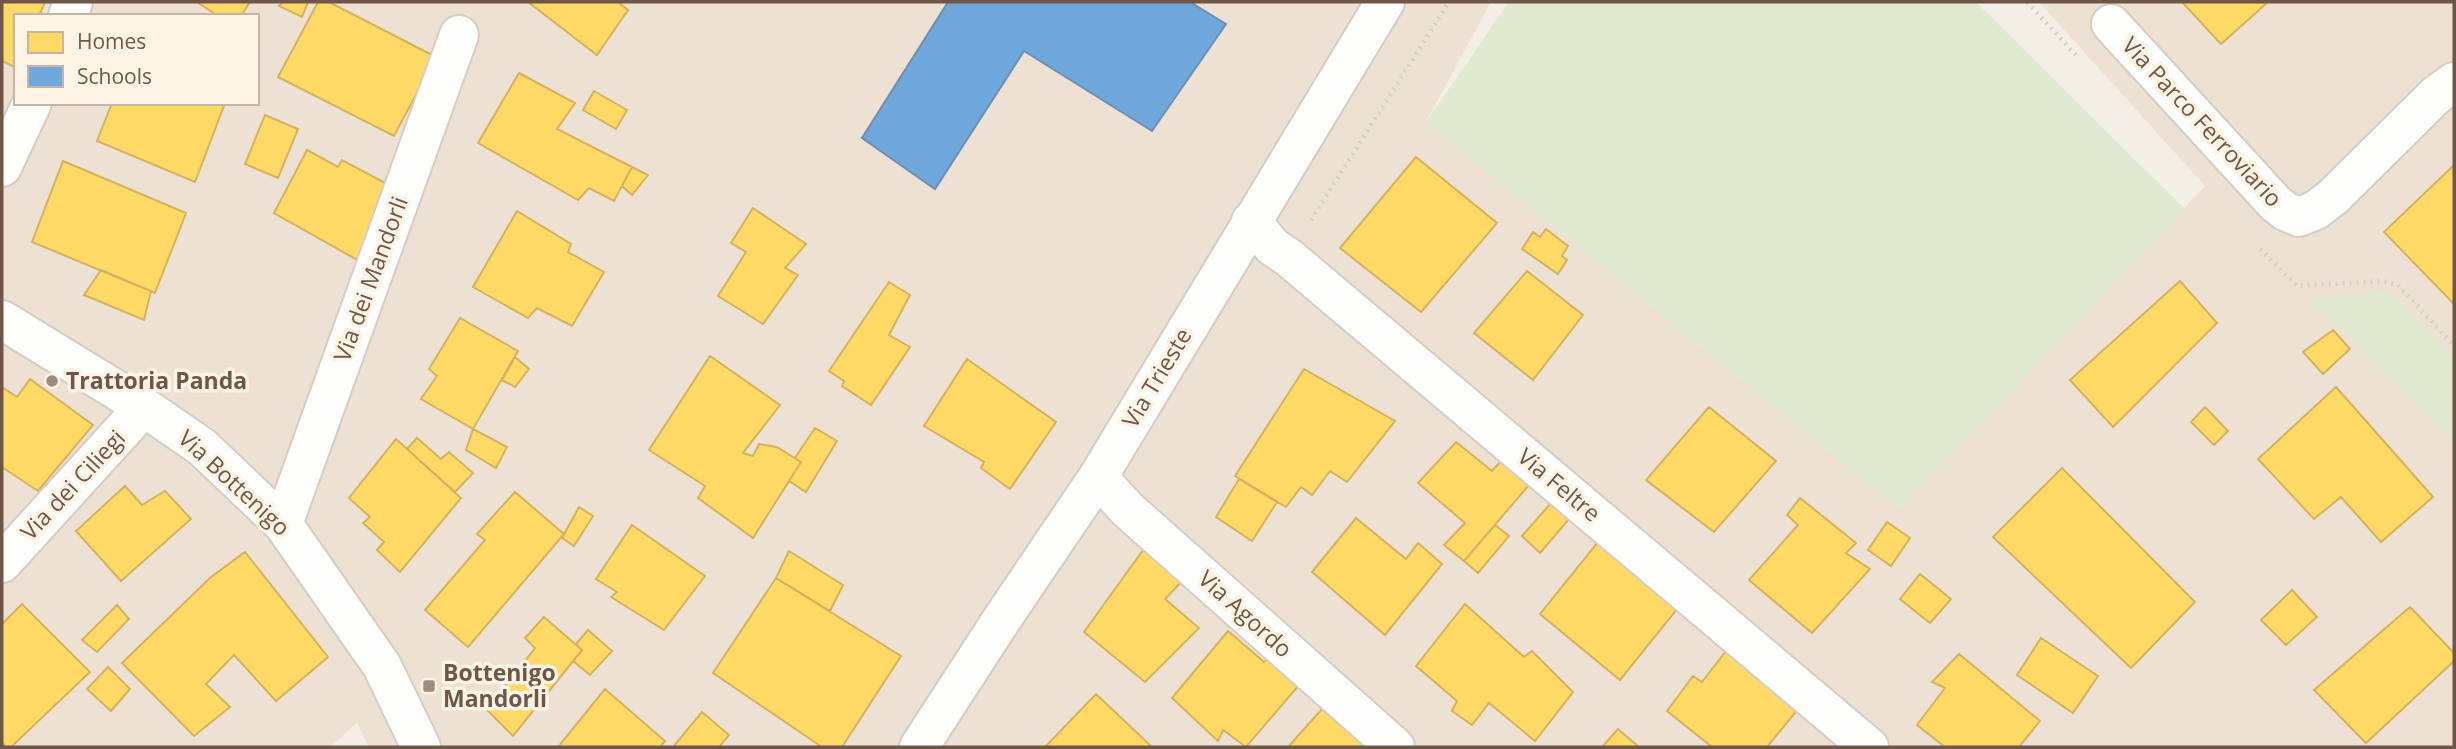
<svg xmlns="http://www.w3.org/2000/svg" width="2456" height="749" viewBox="0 0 2456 749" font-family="'Open Sans',sans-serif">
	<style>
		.residential { fill: #ede1d3; fill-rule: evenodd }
		.green { fill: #e0ead1 }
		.homes { fill: #ffd966; stroke: #d4b25d; stroke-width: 2 }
		.schools { fill: #6fa8dc; stroke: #6f8fb0; stroke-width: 2 }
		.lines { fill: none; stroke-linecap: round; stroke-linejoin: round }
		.street-casing { stroke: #d5ccc4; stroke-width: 42 }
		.secondary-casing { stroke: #d4cbc3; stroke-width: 42 }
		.path { stroke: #d6cec9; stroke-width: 4.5; stroke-dasharray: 2 5; stroke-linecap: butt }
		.street { stroke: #fdfdfb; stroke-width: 38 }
		.secondary { stroke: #fdfdfb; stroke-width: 38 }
		.poi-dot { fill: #9e8c80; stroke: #fef4e5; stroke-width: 2.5 }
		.labels { text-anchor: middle; stroke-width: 7; stroke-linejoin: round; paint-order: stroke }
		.street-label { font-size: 23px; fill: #6f5649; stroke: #fef4e5 }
		.poi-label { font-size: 23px; font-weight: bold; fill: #6f5649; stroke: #fef4e5; text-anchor: start }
	</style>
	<rect width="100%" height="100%" fill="#f4efe6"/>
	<path class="residential" d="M2,2H1491L1426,122L1899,509L2205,186L2039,2H2454V747H369L357,723L330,747H2ZM16,16H257V103H16Z"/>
	<path class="green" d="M1509,2H1976L2185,209L1899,509L1426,122Z
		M2382,292L2396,297L2454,360V443L2309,300Z"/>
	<path class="homes" d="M2,2H45L39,16H16V68L2,61Z
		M197,2H250L241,16H218Z
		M283,2H308L302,17L279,6Z
		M318,2H329L436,57L394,136L278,77Z
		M528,2H618L628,10L597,55Z
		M2182,2H2268L2221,44Z
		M519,73L575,103L557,129L632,167L614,201L589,188L578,200L478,143Z
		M594,91L627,110L616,129L583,110Z
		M112,103H225L195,182L97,141Z
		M265,115L298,129L278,178L245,164Z
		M307,150L338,167L342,160L391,186L359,261L274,213Z
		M1416,157L1497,223L1421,312L1340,248Z
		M63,161L186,213L155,293L32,242Z
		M2454,165V304L2384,232Z
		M632,167L648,175L632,195L622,186Z
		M753,208L806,244L785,268L798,275L763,324L718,296L746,252L731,243Z
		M517,211L571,244L568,252L604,272L572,326L537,308L528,318L473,287Z
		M1546,229L1568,246L1562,256L1567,260L1558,274L1522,249L1533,232L1540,237Z
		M101,270L151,291L144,320L84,295Z
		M1527,271L1583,315L1533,380L1474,333Z
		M2180,281L2217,323L2113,427L2070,380Z
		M889,282L910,295L889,335L910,347L871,405L842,386L844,381L829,371Z
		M460,318L518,351L473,429L421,399L437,376L429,369Z
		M2333,330L2350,349L2323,374L2303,352Z
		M710,356L780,405L743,453L753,456L759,444L777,447L801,462L753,538L698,498L705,486L649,450Z
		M515,357L529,369L515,387L502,380Z
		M967,359L1056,422L1010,489L981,468L984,462L924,426Z
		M1304,369L1395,421L1347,482L1330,471L1312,495L1301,487L1286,507L1235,476Z
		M30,379L93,425L38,491L2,467V387L17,397Z
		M2336,387L2433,497L2381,542L2341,497L2314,519L2258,459Z
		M1709,407L1776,461L1714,532L1646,480Z
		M2205,407L2228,431L2214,445L2191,422Z
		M815,428L837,441L806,492L789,481L801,462L795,458Z
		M473,429L507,447L496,468L466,450Z
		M417,438L441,459L449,452L473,473L455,492L407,449Z
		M396,439L461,498L400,572L377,550L384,542L363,523L370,517L349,498Z
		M1456,442L1492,471L1501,461L1529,485L1464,561L1444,545L1465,523L1418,483Z
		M2062,468L2195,602L2131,668L1993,537Z
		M1239,479L1277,502L1252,541L1216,517Z
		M125,486L142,505L165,491L191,519L121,581L76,531Z
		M515,492L564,534L468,647L425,610L485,540L477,534Z
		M1800,498L1856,543L1846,553L1870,569L1812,633L1749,580L1798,525L1787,515Z
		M1551,503L1569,519L1540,553L1522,536Z
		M579,507L593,516L574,546L562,538Z
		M1356,518L1406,559L1418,543L1442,564L1385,635L1312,572Z
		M1887,522L1910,538L1891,566L1868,550Z
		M632,525L705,576L664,630L611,597L617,592L596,579Z
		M1495,525L1509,536L1478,573L1464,561Z
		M1598,542L1678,608L1620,680L1540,614Z
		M1146,546L1185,578L1165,599L1199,628L1145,682L1084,632Z
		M789,551L843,585L830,611L776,578Z
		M245,552L328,657L276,701L234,655L206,684L230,707L194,736L122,663L211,577Z
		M1920,574L1951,599L1930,623L1900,599Z
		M776,578L901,656L842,747H822L713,673Z
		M2292,590L2317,617L2286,645L2261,620Z
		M22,604L90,672L11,747H6L2,742V624Z
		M1465,604L1524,657L1532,651L1573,692L1535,741L1489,703L1472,725L1452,711L1457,701L1416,666Z
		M117,605L129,619L97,652L82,640Z
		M2410,607L2454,653V661L2366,743L2314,690Z
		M544,617L582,650L513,736L487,710L535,648L525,638Z
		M588,630L612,651L590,675L573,661L582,650L576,644Z
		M1228,631L1264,662L1270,657L1299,685L1246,747L1223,730L1218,741L1172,698Z
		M2041,638L2098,676L2073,713L2017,675Z
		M1726,651L1799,708L1767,747H1712L1667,711L1693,676L1702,682Z
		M1959,654L2040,721L2019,747H1945L1917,725L1945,688L1932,682Z
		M108,667L130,689L111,711L87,689Z
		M605,689L665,741L660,747H558Z
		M1096,694L1152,747H1045Z
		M1322,709L1368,747H1288Z
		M702,712L729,735L719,747H673Z
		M1618,729L1639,747H1602Z"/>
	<path class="schools" d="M948,2H1190L1226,24L1152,131L1024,51L935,189L862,138Z"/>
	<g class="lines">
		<g class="street-casing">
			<path id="street" d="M68,16L73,2
				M2111,24L2275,203L2285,211L2299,217L2316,210L2333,197L2436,95L2454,82
				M2,167L32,103
				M1251,221L1273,247L1288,257L1869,747
				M2,320L144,407L202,447L283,524L382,666L421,747
				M1098,477L1127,509L1395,747
				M283,524L459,35
				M2,563L144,407"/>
		</g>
		<g class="secondary-casing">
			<path id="secondary" d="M919,747L1002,619L1098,477L1385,2"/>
		</g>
		<path class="path" d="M2027,2L2076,55
			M1311,220L1449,2
			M2260,249L2297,286L2383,281L2398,285L2454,346"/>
		<use href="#street" class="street"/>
		<use href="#secondary" class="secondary"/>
	</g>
	<g class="poi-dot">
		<circle cx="52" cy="381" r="7"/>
		<rect x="422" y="679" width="14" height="14" rx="3.5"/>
	</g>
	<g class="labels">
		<g class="street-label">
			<text transform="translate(2202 122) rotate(47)" y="8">Via Parco Ferroviario</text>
			<text transform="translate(371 279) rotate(-70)" y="8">Via dei Mandorli</text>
			<text transform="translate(1157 378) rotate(-59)" y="8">Via Trieste</text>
			<text transform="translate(234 483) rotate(43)" y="8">Via Bottenigo</text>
			<text transform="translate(73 485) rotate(-47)" y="8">Via dei Ciliegi</text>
			<text transform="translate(1559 485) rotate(40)" y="8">Via Feltre</text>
			<text transform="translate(1245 614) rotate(42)" y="8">Via Agordo</text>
		</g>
		<g class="poi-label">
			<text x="66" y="389">Trattoria Panda</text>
			<text x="443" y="681">Bottenigo<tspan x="443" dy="26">Mandorli</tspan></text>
		</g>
	</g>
	<rect width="2456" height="749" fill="none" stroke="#6f5649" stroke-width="7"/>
	<rect x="14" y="14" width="245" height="91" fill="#fef4e5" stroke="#c5b5a7" stroke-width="2"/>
	<rect x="28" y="32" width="35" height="21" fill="#ffd966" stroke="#c5b5a7" stroke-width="2"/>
	<text x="77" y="49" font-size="21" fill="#6f5649">Homes</text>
	<rect x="28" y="66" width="35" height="21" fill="#6fa8dc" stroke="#c5b5a7" stroke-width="2"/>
	<text x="77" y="84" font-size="21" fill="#6f5649">Schools</text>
</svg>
